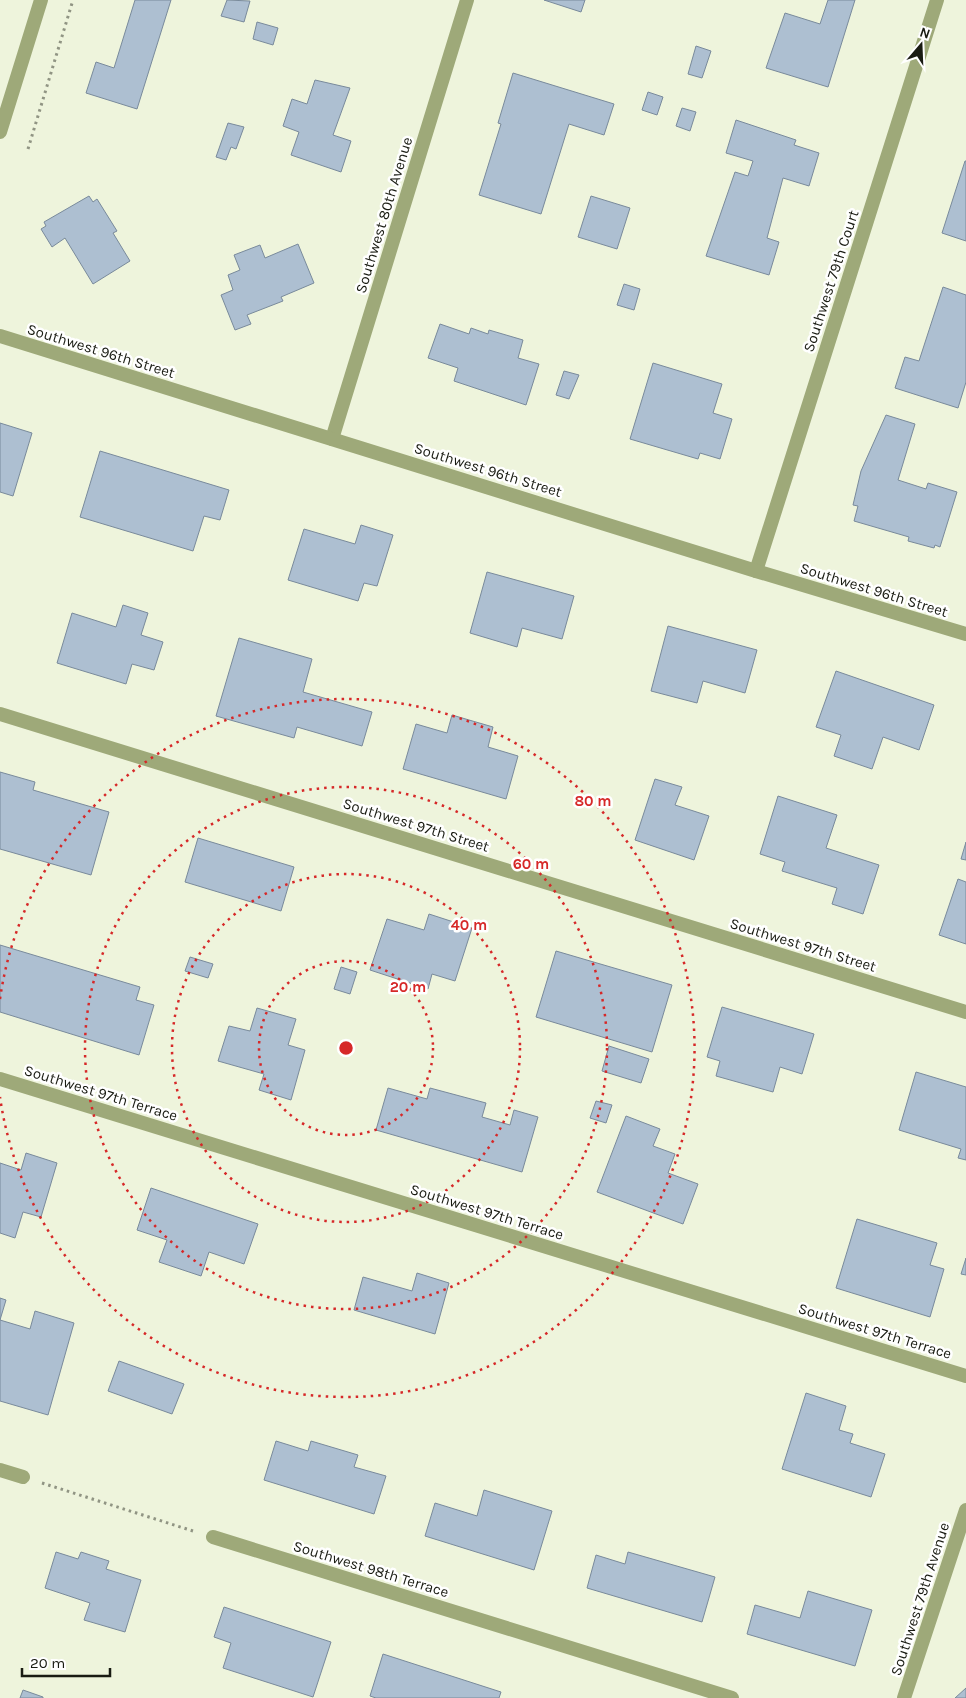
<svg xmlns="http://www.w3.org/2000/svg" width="966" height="1698" viewBox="0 0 966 1698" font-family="Karla,sans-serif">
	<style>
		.building { fill: #adbfd1; stroke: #798a9b }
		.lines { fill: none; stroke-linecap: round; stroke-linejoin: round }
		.path { stroke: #909483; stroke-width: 3; stroke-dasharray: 2.5 4; stroke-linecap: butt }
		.minor { stroke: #9ea979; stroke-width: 14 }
		.tertiary { stroke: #9ea979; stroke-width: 14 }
		.ring { fill: none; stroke: #d62828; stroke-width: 2.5; stroke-dasharray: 2.5 5 }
		.labels { text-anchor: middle; stroke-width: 5; stroke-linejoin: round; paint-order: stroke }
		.street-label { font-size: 15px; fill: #191b12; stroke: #fff }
		.centre { fill: #d62828; stroke: #fff; stroke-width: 2.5 }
		.ring-label { font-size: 15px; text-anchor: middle; font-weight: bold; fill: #d62828; stroke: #fff; stroke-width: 5; stroke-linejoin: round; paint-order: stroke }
	</style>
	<rect width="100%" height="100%" fill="#eef4dc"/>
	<path class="building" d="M135,0H171L137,109L86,93L96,62L114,68Z
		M227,0L250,1L244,22L221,16Z
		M544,0H585L581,12Z
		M828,0H855L828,87L766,68L785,13L820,24Z
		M257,22L278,28L273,45L253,39Z
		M696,46L711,51L702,78L688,74Z
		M513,73L614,104L604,135L569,124L541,214L479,195L501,124L498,123Z
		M315,80L350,88L333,135L351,141L341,172L291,155L299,132L283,126L292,99L307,104Z
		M648,92L663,97L657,115L642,110Z
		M682,108L696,112L690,131L676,126Z
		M736,120L796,140L794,145L819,153L809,186L783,178L767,238L779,242L769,275L706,256L735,172L748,176L753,161L726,153Z
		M228,123L244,127L236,149L231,147L226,160L216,157Z
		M965,161H966V241L942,233Z
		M89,196L93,202L97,199L117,231L113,233L130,261L93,284L65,238L52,247L41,229L46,226L44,222Z
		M591,196L630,208L617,249L578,237Z
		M298,244L314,283L281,297L283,301L247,315L251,324L235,330L221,295L233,290L228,275L240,270L234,255L260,245L265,258Z
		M624,284L640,289L634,310L617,305Z
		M943,287L966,295V382L958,408L895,388L905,357L919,361Z
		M440,324L469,334L471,328L488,334L489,330L523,340L518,358L539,364L526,405L454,381L458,368L428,358Z
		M653,363L722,384L713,413L732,419L720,459L700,453L698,459L630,439Z
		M564,371L579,375L569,399L556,395Z
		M886,415L915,424L898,480L926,489L928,483L957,492L940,547L935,545L934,548L908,541L909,537L854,521L858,506L853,505L861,471Z
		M0,423L32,433L13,496L0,492Z
		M100,451L229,490L220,520L204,516L193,551L80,517Z
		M361,525L393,535L377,586L364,583L358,601L288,580L304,529L355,544Z
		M487,572L574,596L562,639L522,628L517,647L470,633Z
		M123,605L148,613L141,635L163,642L154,670L132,664L126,684L57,663L72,613L116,627Z
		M668,626L757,650L745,693L703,681L697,703L651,691Z
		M239,638L312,659L303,692L372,712L362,746L297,727L294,738L216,716Z
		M836,671L934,705L919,750L883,737L872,769L834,756L841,735L816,727Z
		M452,715L493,727L488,747L518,756L506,799L403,769L416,724L447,733Z
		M0,772L35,782L33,790L109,812L91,875L0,849Z
		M655,779L682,787L675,805L709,816L694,860L635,840Z
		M778,796L837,815L826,848L879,865L863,914L832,904L837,888L782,871L785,862L760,854Z
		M198,838L294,867L281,911L185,882Z
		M966,842V860L961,859Z
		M958,879L966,882V944L939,935Z
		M429,914L472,928L455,981L432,974L428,989L370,970L387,919L424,930Z
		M0,945L140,987L136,1000L154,1005L139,1055L0,1012Z
		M556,951L672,985L652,1052L536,1017Z
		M190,957L213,964L208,978L185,971Z
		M341,967L357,972L350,994L334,989Z
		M722,1007L814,1034L802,1074L780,1067L773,1092L716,1076L720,1061L707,1057Z
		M257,1008L296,1019L288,1045L305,1050L291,1100L259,1090L264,1074L218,1061L229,1026L250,1031Z
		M609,1046L649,1059L641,1083L602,1071Z
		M916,1072L966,1087V1160L958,1158L961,1149L899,1130Z
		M388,1088L427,1099L430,1088L486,1103L482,1117L510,1125L514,1110L538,1117L522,1172L376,1130Z
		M596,1101L612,1105L606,1123L590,1118Z
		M626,1116L660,1129L653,1146L675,1154L668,1173L698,1184L683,1224L597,1192Z
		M26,1153L57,1163L41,1217L23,1212L15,1238L0,1233V1163L21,1170Z
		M151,1188L258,1224L244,1264L209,1252L201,1276L159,1262L167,1240L137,1230Z
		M857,1219L937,1243L930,1265L944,1269L930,1317L836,1288Z
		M966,1258V1275L961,1274Z
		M417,1273L449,1283L435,1334L354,1310L363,1277L412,1291Z
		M0,1298L6,1300L0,1320L30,1329L35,1311L74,1323L48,1415L0,1401Z
		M119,1361L184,1384L172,1414L108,1391Z
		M806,1393L846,1406L839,1430L853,1434L850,1443L885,1454L871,1497L782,1469Z
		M276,1441L308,1451L311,1441L358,1455L354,1467L386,1476L374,1514L264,1480Z
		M484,1490L552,1511L534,1570L425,1536L435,1503L477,1516Z
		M56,1552L78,1559L81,1552L109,1561L106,1569L141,1580L125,1632L84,1620L90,1603L45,1588Z
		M628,1552L715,1577L702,1622L587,1588L596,1555L625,1564Z
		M808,1591L872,1610L855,1666L747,1634L755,1605L800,1618Z
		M224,1607L331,1642L313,1697L223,1668L231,1643L214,1637Z
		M383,1654L501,1692L499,1698H376L370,1696Z
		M966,1688V1698H955Z
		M23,1690L43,1697V1698H20Z"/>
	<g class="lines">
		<path class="path" d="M28,149L73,0
			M42,1483L193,1531"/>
		<path class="minor" d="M0,132L41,0
			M332,439L467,0
			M756,571L937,0
			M0,714L966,1012
			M0,1079L966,1376
			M0,1470L23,1477
			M213,1537L732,1698"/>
		<path class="tertiary" d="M0,336L756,571L966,634
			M904,1698L966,1510"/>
	</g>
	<g class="ring">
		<circle cx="346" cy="1048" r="87"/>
		<circle cx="346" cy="1048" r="174"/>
		<circle cx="346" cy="1048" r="261"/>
		<path d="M0 999A349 349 0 1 1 0 1097"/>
	</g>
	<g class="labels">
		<g class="street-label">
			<text transform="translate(384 215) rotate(-73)" y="5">Southwest 80th Avenue</text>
			<text transform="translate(831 281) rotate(-72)" y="5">Southwest 79th Court</text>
			<text transform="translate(101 351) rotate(17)" y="5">Southwest 96th Street</text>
			<text transform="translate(488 470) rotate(17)" y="5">Southwest 96th Street</text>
			<text transform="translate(874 590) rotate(17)" y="5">Southwest 96th Street</text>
			<text transform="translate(416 825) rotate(17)" y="5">Southwest 97th Street</text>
			<text transform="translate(803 945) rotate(17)" y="5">Southwest 97th Street</text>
			<text transform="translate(101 1093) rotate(17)" y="5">Southwest 97th Terrace</text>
			<text transform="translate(487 1212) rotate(17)" y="5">Southwest 97th Terrace</text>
			<text transform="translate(875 1331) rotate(17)" y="5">Southwest 97th Terrace</text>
			<text transform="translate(371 1569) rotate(17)" y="5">Southwest 98th Terrace</text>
			<text transform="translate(920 1599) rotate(-72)" y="5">Southwest 79th Avenue</text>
		</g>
	</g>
	<circle cx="346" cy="1048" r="8" class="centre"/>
	<g class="ring-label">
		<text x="593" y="806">80 m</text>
		<text x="531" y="869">60 m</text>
		<text x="469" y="930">40 m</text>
		<text x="408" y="992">20 m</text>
	</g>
	<g transform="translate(921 45) rotate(19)" stroke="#ffffff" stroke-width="4" paint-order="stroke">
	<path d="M0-4L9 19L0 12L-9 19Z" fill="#191b12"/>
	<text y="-8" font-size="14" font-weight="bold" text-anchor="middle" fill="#191b12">N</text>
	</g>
	<path d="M22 1668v8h88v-8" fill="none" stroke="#191b12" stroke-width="2.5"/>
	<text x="30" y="1668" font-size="15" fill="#191b12" stroke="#ffffff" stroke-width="4" paint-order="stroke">20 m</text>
</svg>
